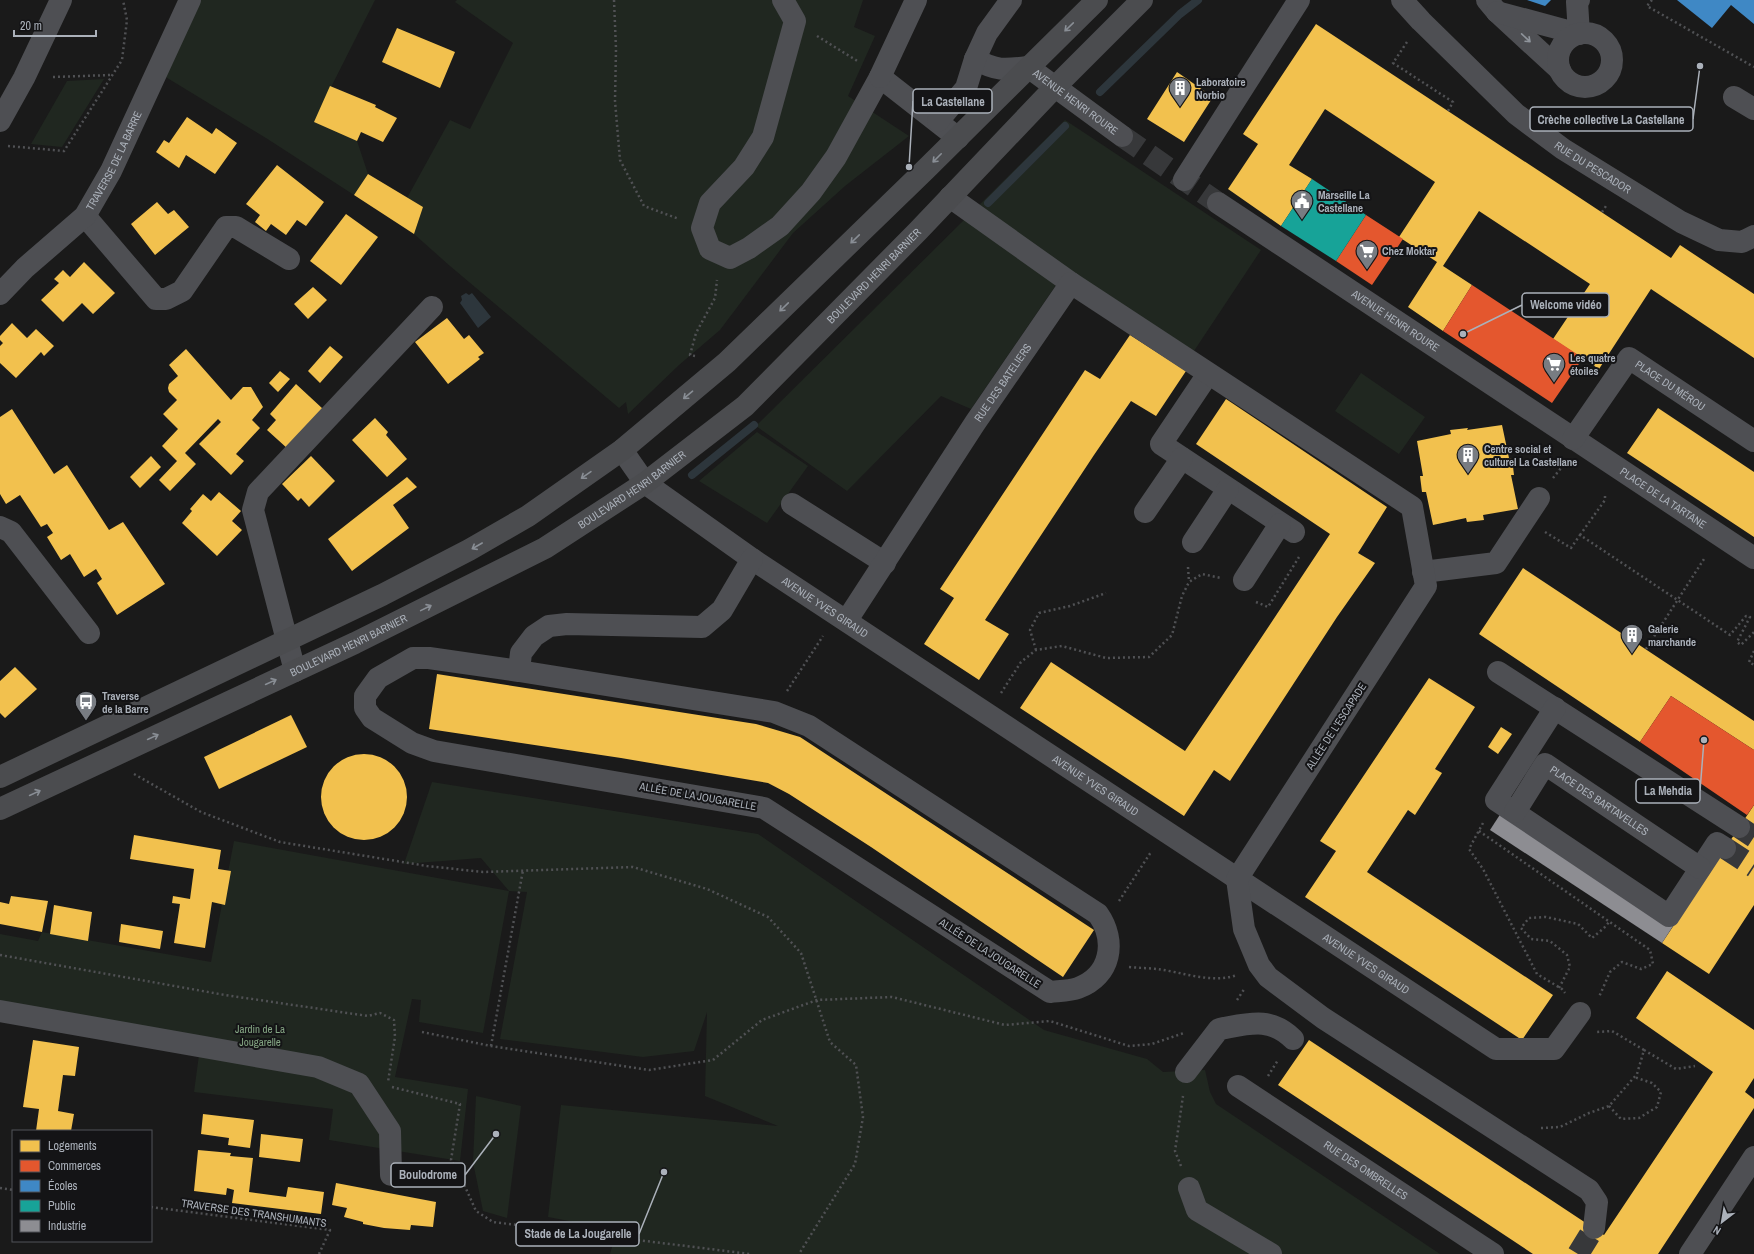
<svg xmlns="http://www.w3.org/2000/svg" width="1754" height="1254" viewBox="0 0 1754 1254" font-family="'Archivo Narrow',sans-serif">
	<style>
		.green { fill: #202720 }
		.water { fill: #2d363c }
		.homes { fill: #f2c14e }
		.shops { fill: #e4572e }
		.schools { fill: #3f88c5 }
		.public { fill: #17a398 }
		.industry { fill: #8d8d92 }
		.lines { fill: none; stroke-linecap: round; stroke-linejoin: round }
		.stream { stroke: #2d363c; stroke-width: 8 }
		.minor-tunnel { stroke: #37383a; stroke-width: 22; stroke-dasharray: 22 11; stroke-linecap: butt }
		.path { stroke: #505154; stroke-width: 2.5; stroke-dasharray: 2 3; stroke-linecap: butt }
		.minor { stroke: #4e4f53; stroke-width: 22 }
		.major { stroke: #4b4c4f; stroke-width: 22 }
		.oneway { stroke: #898e95 }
		.oneway2 { stroke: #8f949b }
		.labels { text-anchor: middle; stroke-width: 4; stroke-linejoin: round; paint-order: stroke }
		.poi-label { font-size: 11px; font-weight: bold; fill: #abb1ba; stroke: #141416; text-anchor: start }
		.street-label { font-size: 11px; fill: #abb1ba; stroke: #141416 }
		.park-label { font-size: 11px; fill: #84a583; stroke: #141416 }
		.leader { fill: none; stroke: #abb1ba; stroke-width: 1.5 }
		.callout-dot { fill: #abb1ba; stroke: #141416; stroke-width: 1.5 }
		.callout { fill: #141416; stroke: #abb1ba; stroke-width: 1.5 }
		.callout-label { font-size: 12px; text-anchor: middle; font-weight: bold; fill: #abb1ba }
	</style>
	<rect width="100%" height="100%" fill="#1a1a1a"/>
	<path class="green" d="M201,0H375L323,103L357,141L368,174L354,195L266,138L164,76Z
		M457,0H863L854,27L875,36L848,96L909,136L845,186L793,233L720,330L679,365L628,414L626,402L619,408L450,266L414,234L423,207L407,198L450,120L470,129L513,43L455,2Z
		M104,79L62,147L31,144L67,81Z
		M1065,120L1261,250L1194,351L1067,269L971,409L941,396L847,491L756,426Z
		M1361,373L1425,417L1399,454L1335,411Z
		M757,432L808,466L767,523L699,481Z
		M432,782L758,834L1044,1030L1147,1059L1163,1072L1205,1070L1210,1092L1216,1104L1440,1254H610L617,1230L548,1217L561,1105L778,1126L705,1096L707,1012L694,1051L643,1057L500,1039L527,892L509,891L483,1033L419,1022L421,1000L412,999L395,1077L468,1089L460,1161L329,1140L333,1109L194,1092L199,1055L0,1019V934L38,941L42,932L211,962L234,841L509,891L481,858L404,864Z
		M476,1096L521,1106L507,1218L483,1211L473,1162Z"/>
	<path class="water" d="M466,293L469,295L472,293L491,317L478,328L460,303L462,300L461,296Z"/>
	<path class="homes" d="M1316,24L1671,258L1680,245L1754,294V358L1651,289L1599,369L1553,339L1590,284L1479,211L1443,266L1472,285L1443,331L1408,307L1437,262L1399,237L1435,182L1325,109L1289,165L1312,179L1281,226L1228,189L1258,144L1243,134Z
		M397,28L455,52L440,88L382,62Z
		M1177,72L1213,97L1184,142L1147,119Z
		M330,86L376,105L375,107L397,118L383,142L361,132L357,141L314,122Z
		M187,117L212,134L216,128L237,143L215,174L186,155L179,168L156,152L164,140L169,143Z
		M277,165L324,202L306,226L297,220L286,235L271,224L266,231L255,222L260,215L246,204Z
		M368,174L423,207L414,234L354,195Z
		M157,202L168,214L174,210L189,227L155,255L131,224Z
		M346,214L378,237L341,285L310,261Z
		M84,262L115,293L93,314L82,303L63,322L41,300L59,283L54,279L63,270L70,277Z
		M313,287L327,300L308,319L294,304Z
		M447,318L464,339L469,335L484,353L478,357L480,359L448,384L415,342Z
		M12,323L27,338L36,329L54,346L44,356L41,352L16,378L0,363V346L3,343L0,340V336Z
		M1130,335L1186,371L1156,416L1131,401L1094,455L985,620L1009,634L979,680L924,644L954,598L940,589L1085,370L1100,379Z
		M330,346L343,357L320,383L308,371Z
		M186,349L231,400L243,387H251L263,407L252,420L260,428L236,454L244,461L231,475L199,444L221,422L218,419L185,453L196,464L170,491L159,480L177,461L162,446L178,429L163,414L177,400L169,392L168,388L169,384L178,376L169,365Z
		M280,371L290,379L278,392L269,383Z
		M296,384L323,409L288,449L267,430L276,420L270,414Z
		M1226,399L1387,507L1358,553L1375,563L1337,617L1230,781L1214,770L1184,816L1020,708L1051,662L1185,751L1257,644L1330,534L1196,444Z
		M1658,408L1754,472V537L1627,453Z
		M12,409L54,474L67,465L109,530L123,522L165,584L117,615L97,583L102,579L96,569L84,577L70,554L61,560L47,537L53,533L47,524L41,527L20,495L6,504L0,494V417Z
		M375,418L388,432L386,435L407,459L387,477L352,440Z
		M1502,425L1509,458H1512L1514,475H1511L1518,509L1483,515L1484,520L1467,522L1466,518L1433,525L1426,492H1422L1420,476H1423L1417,441L1451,434L1450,430L1468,428L1467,430Z
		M151,456L161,467L140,488L130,477Z
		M311,456L335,481L309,507L301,498L298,501L282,484Z
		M407,477L417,487L393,505L409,528L352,571L328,539Z
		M219,492L241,511L232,521L242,530L217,556L182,523L192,511L190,509L203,494L211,501Z
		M1523,568L1754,721V750L1671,696L1640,742L1479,634Z
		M15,667L37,689L5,718L0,713V681Z
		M437,674L756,724L800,737L1094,930L1063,977L871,847L789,794L768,783L621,758L429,729Z
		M1429,678L1475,707L1435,769L1442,773L1415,815L1408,810L1367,872L1553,995L1522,1040L1305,897L1336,851L1320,841Z
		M291,715L307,747L219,789L204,757Z
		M1501,727L1512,734L1498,754L1488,747Z
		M321 797a43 43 0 1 1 86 0a43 43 0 1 1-86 0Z
		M1754,805V905L1709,974L1662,943Z
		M134,835L221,850L218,869L231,871L225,905L212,902L205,948L174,943L180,904L172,903L173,896L190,899L194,869L130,859Z
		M11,896L48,901L42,932L0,924V902L9,904Z
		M54,905L92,912L88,941L50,934Z
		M121,924L163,931L160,949L119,942Z
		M1667,971L1754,1030V1078L1745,1092L1754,1099V1108L1658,1254H1533L1278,1085L1309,1040L1604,1235L1713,1072L1636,1018Z
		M33,1040L79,1047L75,1076L63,1075L58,1111L74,1114L71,1131H36L39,1109L23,1107Z
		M203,1114L254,1120L250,1148L228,1145L229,1138L201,1134Z
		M261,1134L303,1139L300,1162L259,1157Z
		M198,1150L231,1153L230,1156L253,1158L249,1192L286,1197L288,1187L324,1192L321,1214L232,1203L234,1190L227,1188L226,1195L194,1191Z
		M336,1183L436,1202L433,1227L411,1225L410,1230L384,1228L363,1224V1222L344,1217L347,1208L332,1205Z"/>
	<path class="shops" d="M1366,215L1403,239L1372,285L1336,261Z
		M1472,285L1583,358L1552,403L1443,331Z
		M1671,696L1754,750V805L1747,815L1640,742Z"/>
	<path class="schools" d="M1527,0H1551L1545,6Z
		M1677,0H1754V24L1731,5L1712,28Z"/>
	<path class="public" d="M1312,179L1366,215L1336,261L1281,226Z"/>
	<path class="industry" d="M1501,813L1673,926L1662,943L1490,830Z"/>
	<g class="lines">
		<path class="stream" d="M1100,92L1180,14L1198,0
			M988,203L1065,126
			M692,475L754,425"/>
		<path class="minor-tunnel" d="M1122,136L1218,203
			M1739,827L1754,837
			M1725,848L1754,867
			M1578,1254L1594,1228"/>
		<path class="path" d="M614,0L616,49L615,101L620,160L644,206L679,219
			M1652,0L1647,6L1754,67
			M817,36L859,62
			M1407,42L1393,63L1453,102L1448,111
			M53,77L111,75
			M8,146L64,151L122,60L127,20L123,0
			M1602,212L1606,206
			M695,356L690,355L696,333L715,298L717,280
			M1553,478L1565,463
			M1545,532L1571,548L1580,535L1730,635L1746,616L1750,617L1737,642L1741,645L1754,632
			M1580,535L1605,500V493
			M1188,567L1189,582
			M1256,602L1268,607L1299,557
			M1646,649L1704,559
			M1036,650L1030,630L1039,613L1070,606L1106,593
			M1754,651L1749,662L1754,665
			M787,691L823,636
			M1001,693L1021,662L1036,650L1062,646L1106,658L1149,657L1172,635L1182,596L1189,582L1202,574L1221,578
			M134,774L201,812L280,842L427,866L483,872L633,867L707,889L768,917L801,953L830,1042L856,1065L863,1117L855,1164L799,1254
			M1483,823L1469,849L1483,869L1537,974L1562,989L1565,993
			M1479,831L1650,950L1653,964L1641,969L1622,962L1610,972L1599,997
			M1119,901L1151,852
			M0,955L225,995L368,1016L380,1013L394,1020L395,1037L388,1082
			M1129,967C1139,968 1148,968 1157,969C1182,972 1212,984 1237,975
			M1559,988L1570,967L1567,955L1550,941L1531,939L1521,928L1529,918L1546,917L1578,924L1592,938L1604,928L1609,922
			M1237,1000L1245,988
			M422,1032L491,1046L649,1070L713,1060L762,1020L817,1000L892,997L1005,1025L1050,1021L1129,1046L1152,1044L1184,1033
			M491,1046L523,870
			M1644,1050L1676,1069L1695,1066
			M1268,1076L1278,1060
			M392,1087L460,1104L451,1160L463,1182L476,1211L493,1222L750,1254
			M1609,1106L1621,1119L1639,1118L1657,1107L1661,1092L1652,1083L1634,1077
			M1541,1128L1560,1127L1589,1113L1609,1106L1637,1074L1644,1050L1612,1031L1597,1032
			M1181,1166L1175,1151L1183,1096
			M0,1188L13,1190
			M151,1207L330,1230L319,1254"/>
		<g class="minor">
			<path d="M783,0L795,21L763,137L744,167L710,203L702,228L710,249L730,258L749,248L780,226L811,192L836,157L880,77L958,138"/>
			<path id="s1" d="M1402,0L1421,21L1516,114L1563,149L1681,222L1719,240L1742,242L1754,236"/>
			<path d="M1487,0L1497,12L1560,70"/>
			<path d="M1497,12L1579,34L1577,2L1579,0"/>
			<circle cx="1585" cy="60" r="27"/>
			<path id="s2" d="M975,59C996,71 1004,70 1028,67L1122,136"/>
			<path d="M880,77L916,0"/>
			<path d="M1734,97L1754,109"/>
			<path d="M0,121L24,78L61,0"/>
			<path d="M938,121L966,88L975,59L987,33L1011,0"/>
			<path d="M1184,180L1299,0"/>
			<path d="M950,197L1071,283"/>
			<path id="s3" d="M1218,203L1754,558"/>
			<path d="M85,216L156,299H166L182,291L226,227H236L289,259"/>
			<path id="s4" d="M0,294L25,268L85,216L111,171L190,0"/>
			<path d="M1208,374L1161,444L1294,532"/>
			<path id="s5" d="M1573,439L1629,358L1754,441"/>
			<path id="s6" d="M622,450L645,483L752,559L1496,1049H1554L1580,1013"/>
			<path d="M792,504L885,563"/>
			<path d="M1145,512L1182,458"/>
			<path d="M0,527L11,532L89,633"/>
			<path d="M1193,542L1228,489"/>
			<path d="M1423,572L1496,563L1539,498"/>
			<path d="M1244,580L1280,524"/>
			<path id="s7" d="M847,620L975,423L1071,283L1412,507L1426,586L1237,879L1244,929L1259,965L1268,977L1323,1018L1589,1190L1597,1202L1594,1228"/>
			<path d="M295,671L253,510L258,492L432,307"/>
			<path d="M519,671L774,712L809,726L1098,914C1117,941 1111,976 1078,988C1070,991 1058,991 1050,992L764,808L434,751L412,743L372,718L365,708V696L378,678L413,658H429L519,671L521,653L534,636L549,626L567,624L702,627L722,610L752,559"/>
			<path d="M1498,672L1739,827"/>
			<path d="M1555,708L1496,800L1669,916L1717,843L1725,848"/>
			<path id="s8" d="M1515,812L1545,764L1700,868"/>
			<path d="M0,1011L318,1067L359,1084L390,1131L391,1175"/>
			<path d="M1186,1072L1219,1029C1248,1024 1270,1016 1293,1039"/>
			<path id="s9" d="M1238,1086L1493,1254"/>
			<path d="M1189,1188L1197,1210L1271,1254"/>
			<path d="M1690,1254L1754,1157"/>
		</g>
		<g class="major">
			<path d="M0,777L382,595L469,550L528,516L622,450L727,362L925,170L1097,0"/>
			<path id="s10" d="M0,809L355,643L545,548L645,483L745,406L918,231L1055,87L1142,0"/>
		</g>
	</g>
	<defs><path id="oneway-shaft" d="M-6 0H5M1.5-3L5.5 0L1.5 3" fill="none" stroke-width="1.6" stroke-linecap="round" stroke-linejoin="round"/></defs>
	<g class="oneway">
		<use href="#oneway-shaft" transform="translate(1069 27) rotate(136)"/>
		<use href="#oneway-shaft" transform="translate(937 158) rotate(135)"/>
		<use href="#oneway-shaft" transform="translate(855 239) rotate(136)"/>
		<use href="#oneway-shaft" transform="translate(784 307) rotate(136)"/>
		<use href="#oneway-shaft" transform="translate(688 395) rotate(140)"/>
		<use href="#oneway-shaft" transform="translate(586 475) rotate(145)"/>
		<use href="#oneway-shaft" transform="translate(477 546) rotate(150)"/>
		<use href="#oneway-shaft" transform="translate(426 608) rotate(-26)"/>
		<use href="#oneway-shaft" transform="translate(271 682) rotate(-25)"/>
		<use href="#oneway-shaft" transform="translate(153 737) rotate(-25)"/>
		<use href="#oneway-shaft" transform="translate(35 793) rotate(-25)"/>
	</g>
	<use class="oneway2" href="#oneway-shaft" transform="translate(1526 38) rotate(43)"/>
	<defs>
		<g id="building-pin" transform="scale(1.15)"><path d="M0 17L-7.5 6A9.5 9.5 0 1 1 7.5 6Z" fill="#787c82" stroke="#141416"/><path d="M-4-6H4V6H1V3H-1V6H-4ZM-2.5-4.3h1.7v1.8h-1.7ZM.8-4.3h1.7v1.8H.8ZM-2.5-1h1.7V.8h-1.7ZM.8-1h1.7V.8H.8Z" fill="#fff"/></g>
		<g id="civic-pin" transform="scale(1.15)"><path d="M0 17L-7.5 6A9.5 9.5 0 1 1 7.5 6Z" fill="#787c82" stroke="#141416"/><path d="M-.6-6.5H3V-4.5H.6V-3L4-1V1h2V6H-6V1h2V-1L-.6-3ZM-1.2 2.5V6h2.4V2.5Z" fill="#fff"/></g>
		<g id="supermarket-pin" transform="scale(1.15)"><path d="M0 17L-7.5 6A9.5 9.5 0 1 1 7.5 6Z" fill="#787c82" stroke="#141416"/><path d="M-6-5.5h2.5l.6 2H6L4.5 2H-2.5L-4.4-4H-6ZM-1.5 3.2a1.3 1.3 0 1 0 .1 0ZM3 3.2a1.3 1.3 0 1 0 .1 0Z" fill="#fff"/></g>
		<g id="bus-pin" transform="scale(1.15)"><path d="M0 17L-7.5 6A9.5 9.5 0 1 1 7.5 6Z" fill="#787c82" stroke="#141416"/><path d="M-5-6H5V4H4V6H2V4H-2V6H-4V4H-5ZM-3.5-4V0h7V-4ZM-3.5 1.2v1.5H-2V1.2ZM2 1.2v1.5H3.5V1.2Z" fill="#fff"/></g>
	</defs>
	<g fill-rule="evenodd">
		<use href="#building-pin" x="1180" y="88"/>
		<use href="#civic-pin" x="1302" y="201"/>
		<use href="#supermarket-pin" x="1367" y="251"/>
		<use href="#supermarket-pin" x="1554" y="364"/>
		<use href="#building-pin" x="1468" y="455"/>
		<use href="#building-pin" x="1632" y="635"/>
		<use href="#bus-pin" x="86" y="702"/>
	</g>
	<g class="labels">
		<g class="poi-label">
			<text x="1196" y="86">Laboratoire<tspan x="1196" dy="13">Norbio</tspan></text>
			<text x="1318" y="199">Marseille La<tspan x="1318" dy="13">Castellane</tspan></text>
			<text x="1382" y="255">Chez Moktar</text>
			<text x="1570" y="362">Les quatre<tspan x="1570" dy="13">étoiles</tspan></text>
			<text x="1484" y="453">Centre social et<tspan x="1484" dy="13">culturel La Castellane</tspan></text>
			<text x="1648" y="633">Galerie<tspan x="1648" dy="13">marchande</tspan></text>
			<text x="102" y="700">Traverse<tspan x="102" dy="13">de la Barre</tspan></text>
		</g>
		<g class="street-label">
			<text dy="4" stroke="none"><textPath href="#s2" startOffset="114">AVENUE HENRI ROURE</textPath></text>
			<text dy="4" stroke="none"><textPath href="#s4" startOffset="178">TRAVERSE DE LA BARRE</textPath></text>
			<text dy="4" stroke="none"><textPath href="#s1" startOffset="255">RUE DU PESCADOR</textPath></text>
			<text dy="4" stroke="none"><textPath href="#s10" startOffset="1033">BOULEVARD HENRI BARNIER</textPath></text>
			<text dy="4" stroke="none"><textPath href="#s3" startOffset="213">AVENUE HENRI ROURE</textPath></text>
			<text dy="4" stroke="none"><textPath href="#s7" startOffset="284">RUE DES BATELIERS</textPath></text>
			<text dy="4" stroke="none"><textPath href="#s5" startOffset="148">PLACE DU MÉROU</textPath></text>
			<text dy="4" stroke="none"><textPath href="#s10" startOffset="709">BOULEVARD HENRI BARNIER</textPath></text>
			<text dy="4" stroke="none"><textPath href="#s3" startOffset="534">PLACE DE LA TARTANE</textPath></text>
			<text dy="4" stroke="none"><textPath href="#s6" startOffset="259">AVENUE YVES GIRAUD</textPath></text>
			<text dy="4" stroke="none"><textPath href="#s10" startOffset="385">BOULEVARD HENRI BARNIER</textPath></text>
			<text transform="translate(1336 726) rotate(-57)" y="4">ALLÉE DE L'ESCAPADE</text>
			<text dy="4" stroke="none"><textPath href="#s6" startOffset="583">AVENUE YVES GIRAUD</textPath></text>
			<text transform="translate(698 796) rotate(10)" y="4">ALLÉE DE LA JOUGARELLE</text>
			<text dy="4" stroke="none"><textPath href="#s8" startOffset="122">PLACE DES BARTAVELLES</textPath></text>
			<text transform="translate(990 953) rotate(33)" y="4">ALLÉE DE LA JOUGARELLE</text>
			<text dy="4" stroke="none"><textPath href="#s6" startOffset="907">AVENUE YVES GIRAUD</textPath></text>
			<text dy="4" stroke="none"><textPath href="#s9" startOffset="153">RUE DES OMBRELLES</textPath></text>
			<text transform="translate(254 1213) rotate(8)" y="4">TRAVERSE DES TRANSHUMANTS</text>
		</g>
		<g class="park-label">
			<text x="260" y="1033">Jardin de La<tspan x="260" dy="13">Jougarelle</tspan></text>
		</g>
	</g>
	<path class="leader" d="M909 167L913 101M1700 66L1693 119M1463 334L1522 305M1704 740L1700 791M496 1134L465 1175M664 1172L639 1234"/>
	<g class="callout-dot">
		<circle cx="909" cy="167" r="4"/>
		<circle cx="1700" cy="66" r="4"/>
		<circle cx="1463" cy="334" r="4"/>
		<circle cx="1704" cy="740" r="4"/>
		<circle cx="496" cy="1134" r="4"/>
		<circle cx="664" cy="1172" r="4"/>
	</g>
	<g class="callout">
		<rect x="913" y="89" width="79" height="24" rx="4"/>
		<rect x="1530" y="107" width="163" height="24" rx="4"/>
		<rect x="1522" y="293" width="87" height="24" rx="4"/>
		<rect x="1636" y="779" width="64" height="24" rx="4"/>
		<rect x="391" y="1163" width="74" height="24" rx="4"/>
		<rect x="516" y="1222" width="123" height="24" rx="4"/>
	</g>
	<g class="callout-label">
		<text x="953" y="106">La Castellane</text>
		<text x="1611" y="124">Crèche collective La Castellane</text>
		<text x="1566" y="309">Welcome vidéo</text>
		<text x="1668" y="795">La Mehdia</text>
		<text x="428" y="1179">Boulodrome</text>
		<text x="578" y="1238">Stade de La Jougarelle</text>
	</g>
	<rect x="12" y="1130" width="140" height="112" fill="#141416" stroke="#505358"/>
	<rect x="20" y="1140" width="20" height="12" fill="#f2c14e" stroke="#505358"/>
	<text x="48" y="1150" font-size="12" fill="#abb1ba">Logements</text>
	<rect x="20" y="1160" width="20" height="12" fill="#e4572e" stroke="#505358"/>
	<text x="48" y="1170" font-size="12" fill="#abb1ba">Commerces</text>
	<rect x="20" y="1180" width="20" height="12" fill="#3f88c5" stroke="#505358"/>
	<text x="48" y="1190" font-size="12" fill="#abb1ba">Écoles</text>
	<rect x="20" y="1200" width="20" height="12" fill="#17a398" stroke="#505358"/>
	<text x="48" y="1210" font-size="12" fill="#abb1ba">Public</text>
	<rect x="20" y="1220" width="20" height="12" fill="#8d8d92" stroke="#505358"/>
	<text x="48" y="1230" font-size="12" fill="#abb1ba">Industrie</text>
	<g transform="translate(1722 1222) rotate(211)" stroke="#141416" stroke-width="3" paint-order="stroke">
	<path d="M0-3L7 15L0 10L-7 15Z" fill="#abb1ba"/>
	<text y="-6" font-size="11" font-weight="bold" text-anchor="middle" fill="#abb1ba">N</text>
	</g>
	<path d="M14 30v6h82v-6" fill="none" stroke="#abb1ba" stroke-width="2"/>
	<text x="20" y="30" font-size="12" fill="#abb1ba" stroke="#141416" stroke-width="3" paint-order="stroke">20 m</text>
</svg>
